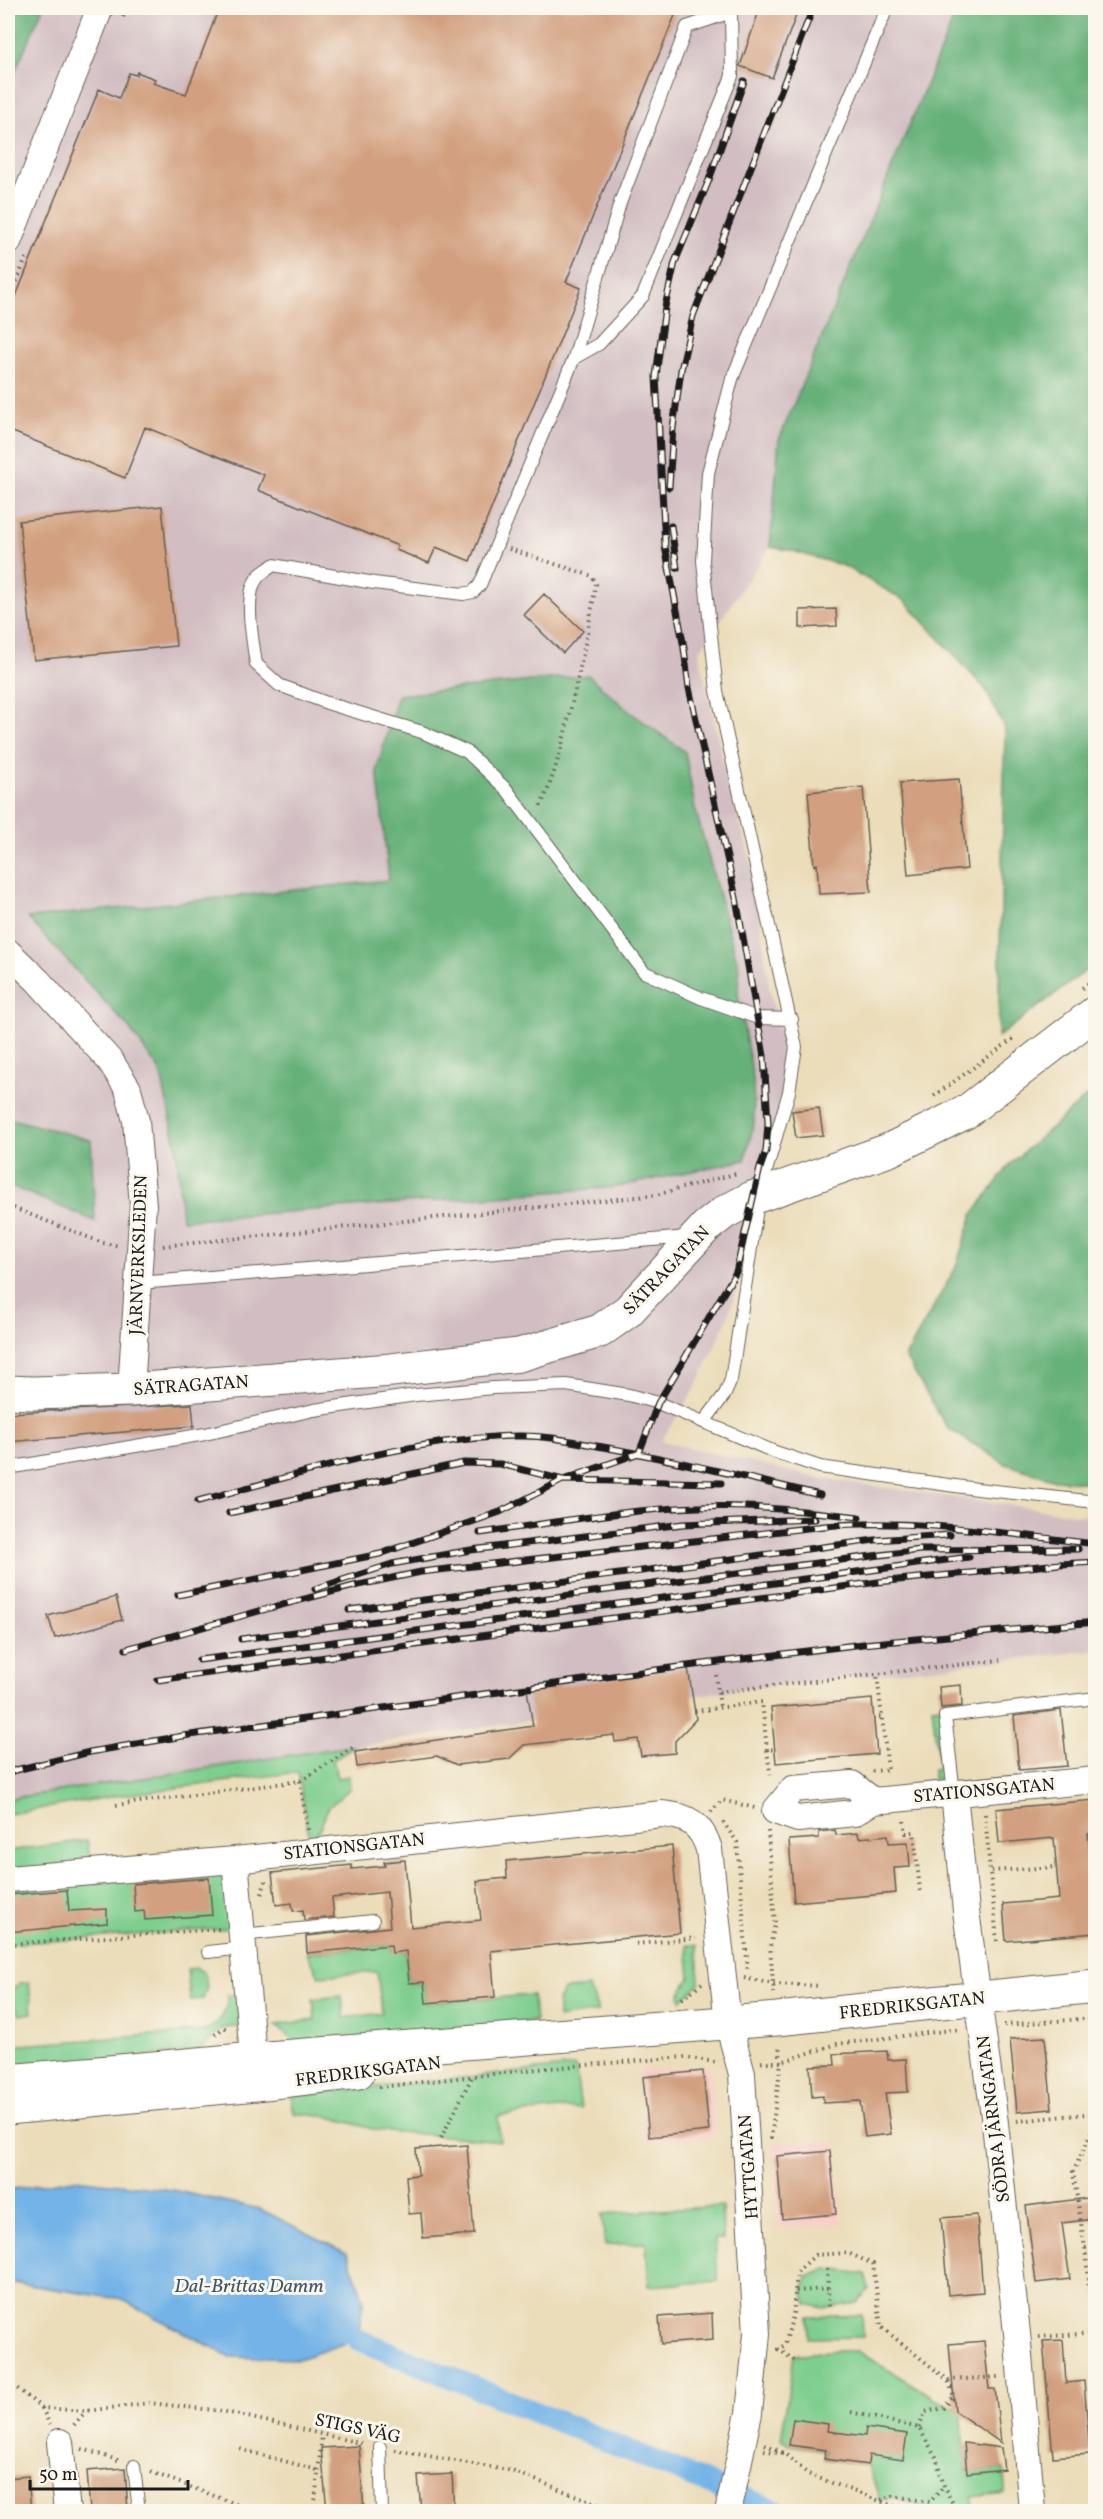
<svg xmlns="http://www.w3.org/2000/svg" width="1103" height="2519" viewBox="0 0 1103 2519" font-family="Vollkorn,serif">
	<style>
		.built { fill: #f7d0ca }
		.industrial { fill: #d2bec2 }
		.green { fill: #7ece8e; stroke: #4d7555; stroke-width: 1.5 }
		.forest { fill: #66b179; stroke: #41664a; stroke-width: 1.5 }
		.water { fill: #73b3e7; stroke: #486882; stroke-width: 1.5 }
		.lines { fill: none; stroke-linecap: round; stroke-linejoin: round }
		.canal { stroke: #73b3e7; stroke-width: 22 }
		.building { fill: #d2a080 }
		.lane-casing { stroke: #646053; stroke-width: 14 }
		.street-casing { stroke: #646053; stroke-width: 28 }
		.secondary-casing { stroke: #646053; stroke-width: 35 }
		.path { stroke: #646053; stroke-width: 4; stroke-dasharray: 1.5 4.5; stroke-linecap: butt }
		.lane { stroke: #fff; stroke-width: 12 }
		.street { stroke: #fff; stroke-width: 26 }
		.secondary { stroke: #fff; stroke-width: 33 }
		.rail-casing { stroke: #1c1c1c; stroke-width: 7 }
		.rail { stroke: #fbf7ec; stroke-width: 4.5; stroke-dasharray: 14; stroke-linecap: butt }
		.labels { text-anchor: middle; stroke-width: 6; stroke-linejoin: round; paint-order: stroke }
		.street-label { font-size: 18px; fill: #1c1c1c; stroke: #fbf7ec }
		.water-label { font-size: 20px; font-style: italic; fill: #3f586d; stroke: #fbf7ec }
	</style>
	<rect width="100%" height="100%" fill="#fbf7ec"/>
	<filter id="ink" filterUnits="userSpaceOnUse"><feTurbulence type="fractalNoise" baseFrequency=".0167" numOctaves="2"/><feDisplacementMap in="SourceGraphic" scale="12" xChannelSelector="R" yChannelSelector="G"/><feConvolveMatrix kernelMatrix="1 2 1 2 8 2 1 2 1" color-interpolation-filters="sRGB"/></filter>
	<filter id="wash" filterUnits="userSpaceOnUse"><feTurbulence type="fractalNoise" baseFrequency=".008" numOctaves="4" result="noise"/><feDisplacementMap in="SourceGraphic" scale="24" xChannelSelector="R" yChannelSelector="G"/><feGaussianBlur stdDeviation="1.35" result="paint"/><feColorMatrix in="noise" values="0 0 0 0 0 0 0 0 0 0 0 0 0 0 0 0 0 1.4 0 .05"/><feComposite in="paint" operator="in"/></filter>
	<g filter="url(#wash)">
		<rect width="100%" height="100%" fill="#ebddba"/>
		<path class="built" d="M711,2066L714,2136L646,2142L639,2070Z
			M835,2141L842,2224L778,2228L772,2142Z"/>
		<path class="industrial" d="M8,8H958L779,440L770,547L699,652L724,766L753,868L769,986L782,1040V1091L779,1144L748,1259L725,1324L694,1391L661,1441L823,1479L1095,1517V1650L718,1692L8,1799Z"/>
		<path class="green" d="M941,1706L945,1716L948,1778L933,1779V1769L939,1768L932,1707Z
			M351,1746L354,1747L333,1760L337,1778L349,1776L350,1788L328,1808L320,1828L310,1843L298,1772L115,1796L8,1814V1799Z
			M87,1840L92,1872L8,1879V1851Z
			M225,1872L231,1928L8,1944V1890Z
			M391,1945L392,1952L406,1951L409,1983L424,1982L426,2003L532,1995L536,2021L300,2045L275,2025L315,2020L313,1999L342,1996L344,2018L382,2013L377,1972L319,1976L307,1953Z
			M687,1945H697L699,1984L681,2000L680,1994L690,1978Z
			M196,1968L205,1973L207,1988L203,1999L190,2000L187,1969Z
			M29,1982L32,2013L20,2015L14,2005L12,1990L20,1983Z
			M588,1987L594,1999L598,2012L558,2018V2000L564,1990Z
			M227,1995H248L251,2026L223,2028L198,2051L8,2069V2046L206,2031C220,2022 228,2013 227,1995Z
			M575,2066L581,2109L568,2108L498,2116L500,2141L376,2130L330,2117L294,2113L291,2096Z
			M722,2206L723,2239H715L718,2281L649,2286L646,2243L605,2245L602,2214Z
			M827,2269L865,2274L869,2289L857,2303L824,2308L807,2304L803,2290L807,2277Z
			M862,2315L863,2337L809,2338L808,2317Z
			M829,2351H857L943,2403L961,2410L967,2472L1004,2469L1005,2493L971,2497L974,2511H936L893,2497L880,2500L868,2465L824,2459L825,2450L789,2445L781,2440L794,2355Z"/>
		<path class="forest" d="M8,8H43L8,87Z
			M958,8H1096L1095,964L998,1037L1005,729L985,689L904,600L844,566L789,550L770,547L779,440Z
			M588,675L630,712L685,752L695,808L739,968L738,995L753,1078L754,1123L745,1160L617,1187L182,1220L176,1144L160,1071L128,1027L28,918L389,880L377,769L398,695Z
			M1095,1089V1483L1055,1480L1006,1464L947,1428L905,1357L955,1269L973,1214L1010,1164Z
			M8,1118L91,1140L95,1221L8,1185Z"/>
		<path class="water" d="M74,2179L172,2190L260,2209L347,2253L364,2300L357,2339L299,2359L230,2357L121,2299L8,2282V2190Z"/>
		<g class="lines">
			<path class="canal" d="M357,2339L779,2512"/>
		</g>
		<g id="blocks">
			<path class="building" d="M219,8H678L566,282L581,288L470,561L436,547L429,563L396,550L398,546L258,490L264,475L145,427L125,478L8,430V316L99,89L119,98L129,73L136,75L137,72L155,79L153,83L186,94Z
				M760,8H799L772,78L740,66Z
				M162,506L176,646L34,660L19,521Z
				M544,594L583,631L563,653L524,615Z
				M836,609L837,626L800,628V610Z
				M959,779L967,869L908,875L900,783Z
				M863,787L871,892L819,894L817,864L814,865L808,792Z
				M819,1108L823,1135L796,1138L792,1111Z
				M192,1404L194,1426L8,1442V1413Z
				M116,1597L122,1620L55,1638L48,1616Z
				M688,1668L696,1719L675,1741V1753L641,1756L638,1739L615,1742L614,1735L524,1745L509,1759L457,1765L437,1756L357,1767L355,1752L533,1726L527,1690Z
				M961,1685L962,1706L941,1708L939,1687Z
				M872,1699L877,1754L776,1763L771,1708Z
				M1061,1710L1067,1766L1019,1770L1014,1716Z
				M1095,1800V1833L1088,1834L1094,1897H1095V1933L1006,1941L1003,1904L1059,1899L1054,1838L999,1843L996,1809Z
				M835,1830L836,1835L858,1833L859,1838L888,1835L889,1843L908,1842L910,1867L894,1868L896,1893L794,1902L789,1840L819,1838V1832Z
				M672,1846L680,1933L491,1951L495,1997L426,2003L424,1982L409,1983L406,1951L392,1953L391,1945L307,1953L306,1936L390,1927L387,1892L332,1898L334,1917L304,1920L303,1910L293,1911L292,1903L276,1905L272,1873L352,1865V1869L385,1866L384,1862L405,1860L411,1927L481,1920L477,1881L507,1878L506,1861Z
				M209,1878L212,1915L145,1920L144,1911L135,1912L133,1884Z
				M67,1890L69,1911L107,1909V1923L8,1932V1895Z
				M1045,2037L1052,2109L1017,2112L1010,2039Z
				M887,2051L888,2060L906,2059L908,2092L885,2093L891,2134L865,2137L860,2101L823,2103V2096L812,2097L810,2066L835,2065L834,2054Z
				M703,2071L709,2131L649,2137L643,2077Z
				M467,2145L474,2234L423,2238L421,2213L409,2214L406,2176L418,2175L416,2149Z
				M830,2151L836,2214L782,2219L777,2156Z
				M1095,2197V2219L1062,2223L1070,2279L1036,2283L1026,2206Z
				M977,2215L983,2292L948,2295L941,2218Z
				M712,2313L713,2340L661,2344L659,2317Z
				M1063,2340L1066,2383L1084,2381L1090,2454L1053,2457L1043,2341Z
				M984,2341L989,2389H995L1001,2443L955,2411L949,2344Z
				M793,2419L828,2424L827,2431L865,2436L866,2428L907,2434L903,2460L869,2455L868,2465L824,2459L826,2450L789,2445Z
				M964,2443L1001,2448L1004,2469L967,2473Z
				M359,2446L364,2511H327L321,2448Z
				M125,2468L128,2511H90L87,2471Z
				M452,2474L454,2511H421L418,2476Z
				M28,2476L31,2511H8V2478Z"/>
		</g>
	</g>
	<g filter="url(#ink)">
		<use href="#blocks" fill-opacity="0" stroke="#646053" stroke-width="1.5"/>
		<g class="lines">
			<g class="lane-casing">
				<path id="lane" d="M733,8L731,12L687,27L620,203L574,358L480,585L473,592L463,594L374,583L273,565C269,569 262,572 258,577C243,595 253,641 256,664L279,685L327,703L422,732L467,752L507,790L644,972L701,998L758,1018L792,1019
					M574,358L599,344L643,296L732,76L731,12
					M139,1283L688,1237
					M704,1422L725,1394L731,1380L759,1195L789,1092L796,1047L717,691L703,561L708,473L732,379L887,8
					M8,1468L205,1434L314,1410L416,1395L493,1388L566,1385L629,1395L658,1403L775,1452L820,1467L977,1489L1096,1502
					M954,1793L945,1716L1096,1698
					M242,1935L373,1921
					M208,1952L243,1948
					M380,2447L382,2512
					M134,2466L139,2512"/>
			</g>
			<g class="street-casing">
				<path id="street" d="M8,242L100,8
					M8,952L38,981L111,1062L128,1089L136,1121L143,1205L131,1390
					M954,1793L966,1911L995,2123L1018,2343L1032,2511
					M873,1801L852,1784L793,1789L775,1811L798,1819L854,1813L873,1801L1096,1780
					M235,1860L255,2077
					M8,1879L235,1860L662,1814C688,1816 701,1824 709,1849L728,2023L742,2074L757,2334L749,2413L728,2512
					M60,2442L67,2512"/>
			</g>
			<g class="secondary-casing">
				<path id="secondary" d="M8,1392L33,1393L131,1390L391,1370L519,1355L600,1331L628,1311L707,1226L725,1212L752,1198L889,1150L966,1112L1096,1012
					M8,2081L254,2059L777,2019L1096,1986
					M8,2108L256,2084L358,2072"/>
			</g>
			<path class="path" d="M123,17L127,8
				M8,304L26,258
				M509,549L583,573L592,576L596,584C589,626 581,666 571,707C563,742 555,777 539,809
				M1082,988L1096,978
				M934,1096L1013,1039
				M8,1206L103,1243L120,1246
				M163,1246L656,1195L738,1173
				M716,1675L718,1692L1000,1660
				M718,1692L720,1707
				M695,1711L762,1702L767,1750L775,1749
				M873,1718L882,1717
				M767,1750L771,1779
				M872,1771L888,1770L877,1674
				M300,1781L308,1830
				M116,1805L300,1781L354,1747
				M711,1812L722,1800L755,1808
				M985,1814L990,1871
				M904,1821L906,1833L914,1832L920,1891
				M723,1822L737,1842L748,1972
				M768,1831L775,1924L770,1947L774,1993
				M262,1894L266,1878
				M997,1941L990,1871L1056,1867
				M8,1944L219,1929
				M636,1944L696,1938
				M744,1978L774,1984L820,1986
				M682,1999L702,1983
				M1004,2025L1096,2018
				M215,2035L223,2028H229
				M761,2062H781L837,2044L960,2029
				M379,2087L537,2069L685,2057L715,2062
				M1017,2121L1096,2113
				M441,2138L472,2077
				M771,2139L781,2062L779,2045
				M1085,2248L1096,2246
				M827,2269L828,2289
				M796,2291L828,2289L829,2307
				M1094,2333L1085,2248L1073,2172L1096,2123
				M1039,2337L1095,2333
				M794,2360L778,2349L785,2345L793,2315L797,2272L815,2255L848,2253L873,2264L881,2327L948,2380L998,2377
				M8,2381L42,2408L86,2411L149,2403L222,2411L364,2444
				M42,2408L50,2425
				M851,2412L919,2428L936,2457L944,2486L957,2512
				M74,2425L85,2412
				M919,2428L925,2412L944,2408L954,2396L948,2380
				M765,2444L784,2453L808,2474L909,2512
				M82,2449L121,2461
				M240,2449L317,2470
				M395,2450L512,2471L619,2512
				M764,2450L783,2454
				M151,2472L257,2512
				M881,2500L893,2496L930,2502L944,2486
				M1054,2509L1096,2505
				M314,2512L322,2435"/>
			<use href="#lane" class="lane"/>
			<use href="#street" class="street"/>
			<use href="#secondary" class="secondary"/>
			<g class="rail-casing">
				<path id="rail" d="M669,487L673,428L681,370L693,316L813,8
					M671,526L677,568
					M198,1501C303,1474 409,1438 517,1436C546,1435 575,1442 603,1447C676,1460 748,1478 820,1495
					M229,1513L464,1463L500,1464L563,1480L721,1483
					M480,1533C553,1523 626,1509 699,1507C752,1505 806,1511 859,1517
					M315,1589L392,1564L471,1550L683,1524L815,1519
					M178,1595L380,1554L500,1512L563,1480L639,1453L658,1403L736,1272L760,1168L766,1151L768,1123L764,1056L736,898L689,688L684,648L665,546L656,376L665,307L675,262L709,180L744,81
					M349,1610L875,1540L950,1535
					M241,1639L683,1580L920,1550L1078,1549
					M126,1649L259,1611L354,1586L421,1572L825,1526C915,1518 1006,1534 1096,1544
					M199,1660L969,1557
					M158,1680L878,1582L1060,1564L1096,1562
					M8,1772L90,1752L183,1736L663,1669L863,1644L1096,1622"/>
			</g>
			<use href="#rail" class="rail"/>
		</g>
	</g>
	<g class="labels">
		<g class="street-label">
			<text transform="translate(138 1255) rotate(-88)" y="6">JÄRNVERKSLEDEN</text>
			<text transform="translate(666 1270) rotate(-46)" y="6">SÄTRAGATAN</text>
			<text transform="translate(191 1385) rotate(-4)" y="6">SÄTRAGATAN</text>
			<text transform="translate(984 1790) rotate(-5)" y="6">STATIONSGATAN</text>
			<text transform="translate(354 1846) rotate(-6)" y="6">STATIONSGATAN</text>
			<text transform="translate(912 2005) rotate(-6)" y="6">FREDRIKSGATAN</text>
			<text transform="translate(368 2071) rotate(-7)" y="6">FREDRIKSGATAN</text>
			<text transform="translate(993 2119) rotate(-97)" y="6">SÖDRA JÄRNGATAN</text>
			<text transform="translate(748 2167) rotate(-94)" y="6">HYTTGATAN</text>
			<text transform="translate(358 2428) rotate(12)" y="6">STIGS VÄG</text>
		</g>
		<g class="water-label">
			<text x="249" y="2292">Dal-Brittas Damm</text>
		</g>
	</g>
	<rect width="1103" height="2519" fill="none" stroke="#fbf7ec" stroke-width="30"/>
	<path d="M30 2480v9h158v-9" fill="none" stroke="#1c1c1c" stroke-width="3"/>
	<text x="39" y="2480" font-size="18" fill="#1c1c1c" stroke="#fbf7ec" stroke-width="4.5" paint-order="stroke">50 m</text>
</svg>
